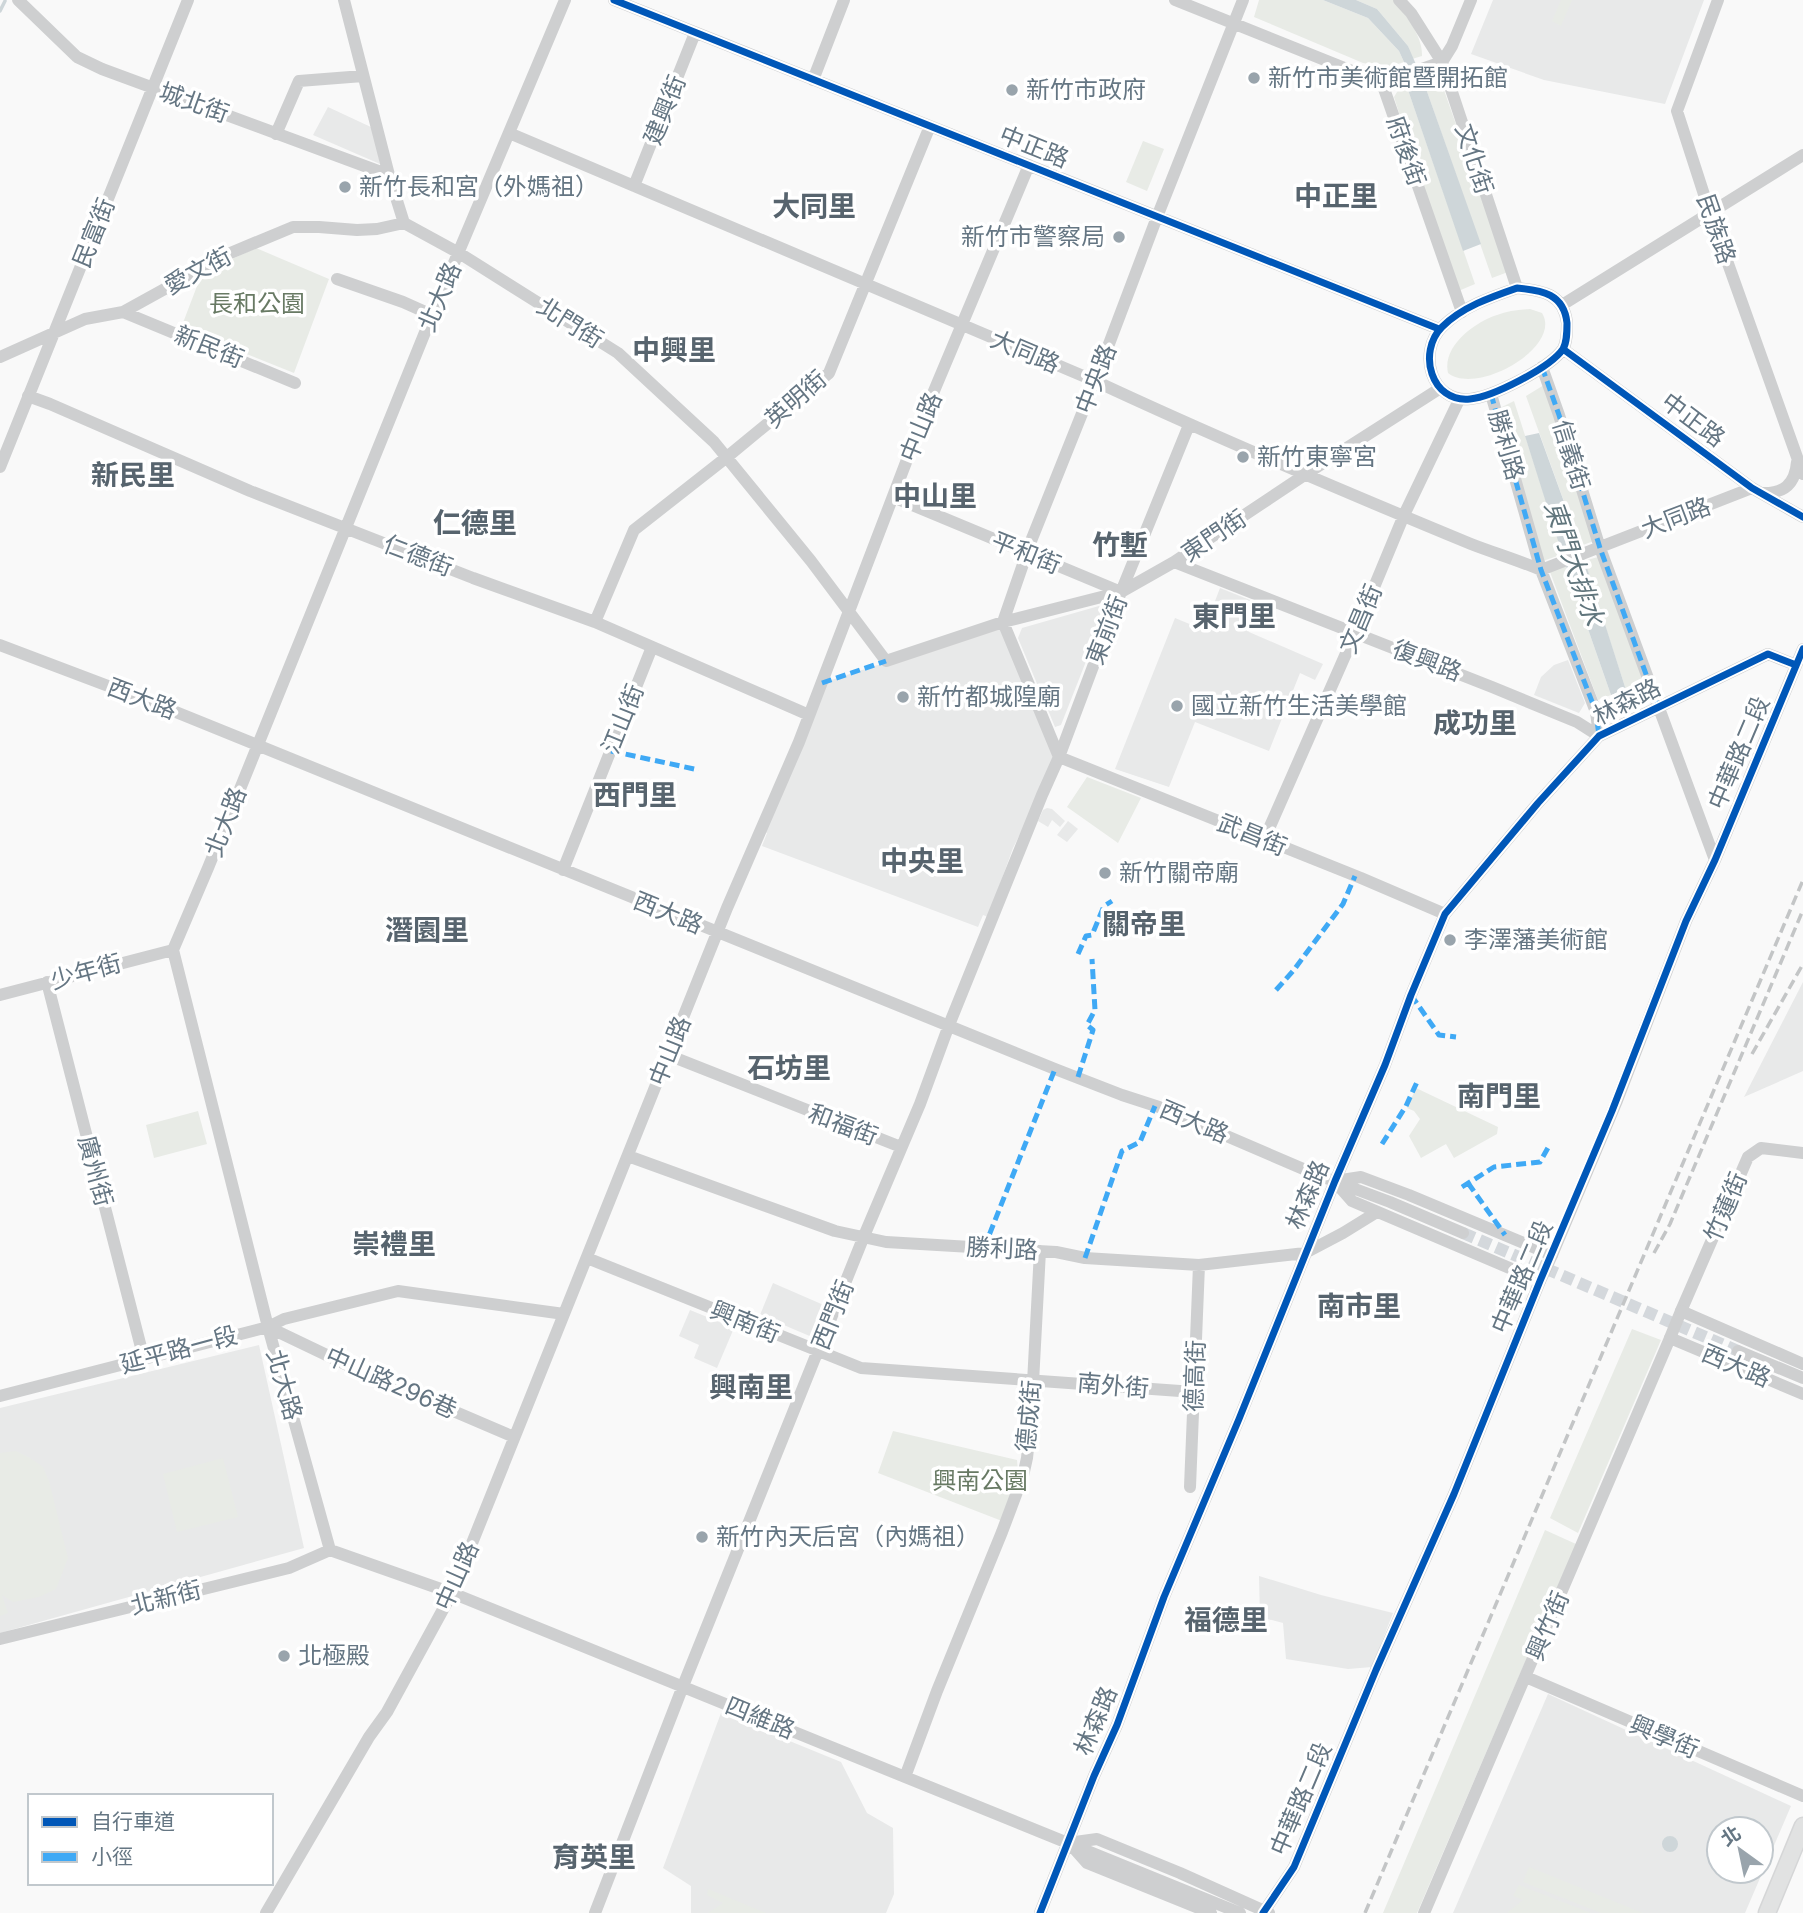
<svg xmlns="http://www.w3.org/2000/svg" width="1803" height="1913" viewBox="0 0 1803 1913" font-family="Inter,'Noto Sans TC',sans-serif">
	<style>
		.built { fill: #e8e9e9; fill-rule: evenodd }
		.green { fill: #e8ebe6 }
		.water { fill: #ced6d9 }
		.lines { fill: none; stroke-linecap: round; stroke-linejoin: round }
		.stream { stroke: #ced6d9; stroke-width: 3.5 }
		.minor-tunnel { stroke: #d4d8dc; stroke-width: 12; stroke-dasharray: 12 6; stroke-linecap: butt }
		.major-casing { stroke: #d5d6d7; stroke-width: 19 }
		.minor { stroke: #cecfd0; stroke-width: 12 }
		.major { stroke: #e1e2e2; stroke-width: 16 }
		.rail { stroke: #c3c5c6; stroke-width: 3.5; stroke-dasharray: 10 5; stroke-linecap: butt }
		.minor-bridge { stroke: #cecfd0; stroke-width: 12 }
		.quiet { stroke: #3fa9f5; stroke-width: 5; stroke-dasharray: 10 5; stroke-linecap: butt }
		.cycleway-casing { stroke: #fff; stroke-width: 11 }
		.cycleway { stroke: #0057b8; stroke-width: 7 }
		.poi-dot { fill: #99a4ac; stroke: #fff; stroke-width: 2.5 }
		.labels { text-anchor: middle; stroke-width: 7; stroke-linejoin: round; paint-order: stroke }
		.poi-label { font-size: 24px; fill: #657683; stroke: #fff; text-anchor: start }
		.street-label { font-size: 24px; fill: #657683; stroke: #fff }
		.park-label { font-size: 24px; fill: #687a64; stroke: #fff }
		.water-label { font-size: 26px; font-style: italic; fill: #60757c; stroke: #fff }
		.quarter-label { font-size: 28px; font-weight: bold; fill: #57646e; stroke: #fff }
	</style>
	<rect width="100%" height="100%" fill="#f9f9f9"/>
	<path class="built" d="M1493,0H1704L1665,104L1544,80L1471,54Z
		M328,107L373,128L380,164L313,135Z
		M1220,588L1260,604L1249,632L1323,664L1315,680L1300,673L1269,751L1195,722L1169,787L1115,769L1175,618L1204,630Z
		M1099,606L1105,613L1061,725L1055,727L1018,638L1022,628Z
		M1001,625L1059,757L1013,848L988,917L983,915L978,927L762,846L767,833L762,830L822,683Z
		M1568,660L1585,703L1579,713L1534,695L1541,677L1554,665Z
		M1047,808L1052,809L1065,821L1060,827L1052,820L1048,827L1038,821L1043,810Z
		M1068,821L1078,829L1067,842L1057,835Z
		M1803,982V1071L1744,1097Z
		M773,1283L826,1306L812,1337L760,1315Z
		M690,1310L734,1328L717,1368L694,1358L699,1345L679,1336Z
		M259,1345L304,1548L0,1633V1408Z
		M1259,1576L1321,1595L1393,1613L1372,1667L1348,1669L1286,1659L1283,1623L1260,1617Z
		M1548,1694L1791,1806L1745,1913H1453ZM1719,1829H1761V1871H1719Z
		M721,1713L841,1762L867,1813L893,1828L894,1894L886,1913H691V1886L663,1868Z"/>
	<path class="green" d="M1259,0H1323L1368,18L1399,51L1404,62L1388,67L1363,63L1254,17Z
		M1356,0H1393C1405,14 1423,36 1422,56L1412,59L1408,46L1377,9Z
		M1561,0H1572L1561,26L1552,21Z
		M1439,76L1508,272L1492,278L1424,83Z
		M1407,87L1475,284L1456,292L1394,97L1397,92Z
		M1143,141L1164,149L1147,191L1126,182Z
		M256,248L329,279L294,373L181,328L202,273Z
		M1530,309L1542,313C1563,347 1477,396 1448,373C1442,346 1475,322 1497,315C1507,311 1519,310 1530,309Z
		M1544,385L1594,541L1580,546L1526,396Z
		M1514,401L1563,554L1543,561L1498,409Z
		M1598,557L1644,683L1626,690L1584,561Z
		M1566,566L1611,695L1598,700L1550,572Z
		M1087,777L1141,798L1118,843L1067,807Z
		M1416,1088L1498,1127L1497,1134L1454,1158L1446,1144L1421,1158L1409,1136L1420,1119L1414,1111L1407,1108Z
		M198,1111L207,1144L154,1158L146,1125Z
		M1632,1329L1661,1340L1578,1533L1550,1518Z
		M893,1431L1017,1460L1018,1471L1002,1521L878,1473Z
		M16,1451L30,1458L43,1467L49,1481L68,1558L56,1589L39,1597L13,1602L2,1595L8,1613L0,1616V1453Z
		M223,1458L238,1517L177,1532L163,1474Z
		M1545,1530L1576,1544L1417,1913H1383Z
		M1529,1867L1643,1913H1601L1523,1882Z
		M1519,1885L1591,1913H1507L1523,1900L1513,1896Z
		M708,1889L766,1913H708L723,1903L707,1895Z"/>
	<path class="water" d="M1323,0H1356L1377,9L1408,46L1424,83L1481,244L1463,251L1407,87L1404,62L1399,51L1368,18Z
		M1539,433L1580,546L1626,690L1611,695L1566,566L1525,436Z
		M1662 1844a8 8 0 1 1 16 0a8 8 0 1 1-16 0Z"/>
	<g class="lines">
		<path class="stream" d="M0,11L5,1"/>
		<path class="minor-tunnel" d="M1463,1233L1738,1351"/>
		<g class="major-casing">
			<path id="major" d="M1767,1913L1803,1826"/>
		</g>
		<path class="minor" d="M18,0L77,57L102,69L389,175
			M344,0L389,175L404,223L459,253L618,353L714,442L811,561L886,661L1003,622L1121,592L1174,562L1306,474L1439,389
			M614,0L1439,329
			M1175,0L1382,83L1462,312
			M1399,0L1411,13L1442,62L1517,288
			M1718,0L1677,111L1710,213L1803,474
			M813,80L844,0
			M1382,83L1442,62L1452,46L1471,0
			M509,133L1095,381C1219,439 1345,492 1471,544C1494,553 1518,560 1541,570L1752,488
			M276,134L299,81L363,76
			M634,186L695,33
			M337,279L403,302L432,315
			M1517,288C1542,290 1564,294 1567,323C1567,332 1567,342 1563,349C1550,368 1492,397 1470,399C1431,403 1417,352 1442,327C1462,307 1491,297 1517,288Z
			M1562,305L1803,155
			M123,312L295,383
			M1563,349L1752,488L1803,517
			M0,357L85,319L123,312L228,254L293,227H319L357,230L377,229L404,223
			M1542,367L1559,415L1600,548L1715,860
			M1491,394L1541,570L1596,712L1599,736
			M28,396L50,404L250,491L473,578L595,622L809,715
			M0,467L188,0
			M1761,493C1783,494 1795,485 1797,462
			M893,497L1121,592
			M1174,562L1492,687L1577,722L1599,736
			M595,622L634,530L727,457L829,373L930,126
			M0,645L161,706L1055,1069L1122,1095L1159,1107L1315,1174L1390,1202L1463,1233
			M1059,757L1003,622L1031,541L1095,381L1157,217L1243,0
			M1059,757L1361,878L1445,914
			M1264,840L1355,633L1404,515L1459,400
			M563,870L652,647
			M47,982L144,1359
			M0,995L173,950
			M668,1055L901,1147
			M1803,1153L1761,1148L1748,1157L1681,1311L1803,1364
			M628,1156L835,1231L886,1242L1056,1252L1085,1258L1199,1265L1305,1253L1343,1233L1377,1212
			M1335,1181L1361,1177L1409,1195L1552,1255L1616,1103L1686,921L1715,860L1803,649
			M587,1258L861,1368L1194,1392
			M268,1327L362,1372L514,1437
			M1738,1351L1803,1378
			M0,1396L268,1327L284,1319L398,1291L564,1314
			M1190,1487L1199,1265
			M330,1550L268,1327L173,950L208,868L432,315L565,0
			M330,1550L452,1593L1240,1913
			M0,1639L289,1568L330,1550
			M1526,1677L1803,1796
			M905,1777L937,1691L1002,1532L1023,1476L1027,1458L1031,1420L1040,1251
			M1068,1843L1097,1839L1180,1873L1269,1913
			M1071,1845L1087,1863L1211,1913
			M266,1913L369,1737L387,1712L452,1593L727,908L799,742L926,410L1029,165
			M595,1913L683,1686L864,1236L920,1104L949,1025L1042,795L1059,757L1121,592L1189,425
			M1040,1913L1094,1776L1117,1725L1164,1597L1239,1419L1335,1181L1385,1065L1411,995L1445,914L1538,803L1599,736L1768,654L1796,665
			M1263,1913L1294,1867L1376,1670L1454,1494L1540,1281L1352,1201L1337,1184
			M1424,1913L1670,1338L1803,1394"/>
		<use href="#major" class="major"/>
		<path class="rail" d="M1752,1054L1803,964
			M1654,1253L1670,1224L1803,910
			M1365,1913L1803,880"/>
		<path class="minor-bridge" d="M1540,1281L1552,1255
			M1670,1338L1681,1311"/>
		<path class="quiet" d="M1542,367L1559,415L1600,548L1658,707
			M1491,394L1541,570L1596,712L1599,736
			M822,683L886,661
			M611,751L699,770
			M1078,954L1086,936L1092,935L1104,906L1112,901
			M1276,990L1293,971L1343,904L1355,876
			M1411,995L1439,1035L1456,1037
			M1078,1077L1093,1030L1087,1025L1095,1010L1092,959
			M1382,1144L1406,1106L1417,1082
			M1468,1183L1505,1235
			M1462,1187L1494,1167L1540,1162L1549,1146
			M984,1248L1055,1069
			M1085,1258L1122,1151L1140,1142L1155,1106"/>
		<g class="cycleway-casing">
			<path id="cycleway" d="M614,0L1439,329
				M1517,288C1542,290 1564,294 1567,323C1567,332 1567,342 1563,349C1550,368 1492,397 1470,399C1431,403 1417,352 1442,327C1462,307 1491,297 1517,288Z
				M1563,349L1752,488L1803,517
				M1040,1913L1094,1776L1117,1725L1164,1597L1239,1419L1335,1181L1385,1065L1411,995L1445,914L1538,803L1599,736L1768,654L1796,665
				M1263,1913L1294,1867L1376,1670L1454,1494L1540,1281L1612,1111L1686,921L1715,860L1803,649"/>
		</g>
		<use href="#cycleway" class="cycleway"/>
	</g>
	<g class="poi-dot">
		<circle cx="1254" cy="78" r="7"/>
		<circle cx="1012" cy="90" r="7"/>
		<circle cx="345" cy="187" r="7"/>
		<circle cx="1119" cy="237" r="7"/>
		<circle cx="1243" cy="457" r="7"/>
		<circle cx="903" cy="697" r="7"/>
		<circle cx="1177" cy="706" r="7"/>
		<circle cx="1105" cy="873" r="7"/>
		<circle cx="1450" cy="940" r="7"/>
		<circle cx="702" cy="1537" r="7"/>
		<circle cx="284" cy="1656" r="7"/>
	</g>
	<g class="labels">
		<g class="poi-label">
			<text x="1268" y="86">新竹市美術館暨開拓館</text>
			<text x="1026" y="98">新竹市政府</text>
			<text x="359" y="195">新竹長和宮（外媽祖）</text>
			<text x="1105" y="245" text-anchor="end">新竹市警察局</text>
			<text x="1257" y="465">新竹東寧宮</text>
			<text x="917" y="705">新竹都城隍廟</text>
			<text x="1191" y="714">國立新竹生活美學館</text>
			<text x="1119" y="881">新竹關帝廟</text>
			<text x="1464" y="948">李澤藩美術館</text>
			<text x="716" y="1545">新竹內天后宮（內媽祖）</text>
			<text x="298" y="1664">北極殿</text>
		</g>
		<g class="street-label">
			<text transform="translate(194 103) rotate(20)" y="8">城北街</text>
			<text transform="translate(665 110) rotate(-68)" y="8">建興街</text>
			<text transform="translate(1034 147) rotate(22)" y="8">中正路</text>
			<text transform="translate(1406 151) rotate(71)" y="8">府後街</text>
			<text transform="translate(1474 159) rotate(72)" y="8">文化街</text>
			<text transform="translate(1716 229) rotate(71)" y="8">民族路</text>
			<text transform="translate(94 233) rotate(-68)" y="8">民富街</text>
			<text transform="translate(198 271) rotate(-28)" y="8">愛文街</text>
			<text transform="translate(440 297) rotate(-67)" y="8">北大路</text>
			<text transform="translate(570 323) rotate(32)" y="8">北門街</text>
			<text transform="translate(209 347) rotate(22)" y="8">新民街</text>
			<text transform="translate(1025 352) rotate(23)" y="8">大同路</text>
			<text transform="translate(1096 379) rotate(-69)" y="8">中央路</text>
			<text transform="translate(796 399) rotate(-41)" y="8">英明街</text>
			<text transform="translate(1693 420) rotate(37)" y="8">中正路</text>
			<text transform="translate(921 427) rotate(-68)" y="8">中山路</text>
			<text transform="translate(1506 445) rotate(74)" y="8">勝利路</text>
			<text transform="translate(1571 455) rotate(73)" y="8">信義街</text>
			<text transform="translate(1676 518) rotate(-21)" y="8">大同路</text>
			<text transform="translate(1214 536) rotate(-34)" y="8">東門街</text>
			<text transform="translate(1026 553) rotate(22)" y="8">平和街</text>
			<text transform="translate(418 556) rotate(21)" y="8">仁德街</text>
			<text transform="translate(1361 619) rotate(-67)" y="8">文昌街</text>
			<text transform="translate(1107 630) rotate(-69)" y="8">東前街</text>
			<text transform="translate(1427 661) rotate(21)" y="8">復興路</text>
			<text transform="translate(142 699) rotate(21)" y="8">西大路</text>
			<text transform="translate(1627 702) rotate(-27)" y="8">林森路</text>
			<text transform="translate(623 719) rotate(-68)" y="8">江山街</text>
			<text transform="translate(1739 753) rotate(-67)" y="8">中華路二段</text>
			<text transform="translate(226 822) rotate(-69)" y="8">北大路</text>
			<text transform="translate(1252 835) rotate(22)" y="8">武昌街</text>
			<text transform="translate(668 913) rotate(22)" y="8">西大路</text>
			<text transform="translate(86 972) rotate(-15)" y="8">少年街</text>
			<text transform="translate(670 1051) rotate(-68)" y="8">中山路</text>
			<text transform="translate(1194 1122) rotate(23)" y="8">西大路</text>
			<text transform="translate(843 1125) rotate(21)" y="8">和福街</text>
			<text transform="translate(95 1171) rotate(75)" y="8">廣州街</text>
			<text transform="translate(1308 1195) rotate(-67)" y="8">林森路</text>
			<text transform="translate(1726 1207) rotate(-67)" y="8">竹蓮街</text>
			<text transform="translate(1002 1249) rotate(3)" y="8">勝利路</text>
			<text transform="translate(1522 1277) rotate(-67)" y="8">中華路二段</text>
			<text transform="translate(833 1315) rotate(-68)" y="8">西門街</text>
			<text transform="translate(745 1322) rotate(22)" y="8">興南街</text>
			<text transform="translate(179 1350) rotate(-15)" y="8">延平路一段</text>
			<text transform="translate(1736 1366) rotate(23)" y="8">西大路</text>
			<text transform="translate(1195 1376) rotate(-88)" y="8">德高街</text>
			<text transform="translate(391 1383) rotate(24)" y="8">中山路296巷</text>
			<text transform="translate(284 1385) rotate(74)" y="8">北大路</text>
			<text transform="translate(1113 1386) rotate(5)" y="8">南外街</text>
			<text transform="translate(1029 1416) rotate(-85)" y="8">德成街</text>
			<text transform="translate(457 1576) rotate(-66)" y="8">中山路</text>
			<text transform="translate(166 1598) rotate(-14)" y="8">北新街</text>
			<text transform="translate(1548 1626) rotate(-67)" y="8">興竹街</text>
			<text transform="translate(760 1718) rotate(22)" y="8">四維路</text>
			<text transform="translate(1096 1721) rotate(-67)" y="8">林森路</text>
			<text transform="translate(1664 1737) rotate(23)" y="8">興學街</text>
			<text transform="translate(1301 1799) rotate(-67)" y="8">中華路二段</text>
		</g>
		<g class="park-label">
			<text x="257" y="312">長和公園</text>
			<text x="980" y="1489">興南公園</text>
		</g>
		<g class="water-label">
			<text transform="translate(1574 563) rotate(71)" y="9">東門大排水</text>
		</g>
		<g class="quarter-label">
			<text x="1336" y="206">中正里</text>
			<text x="814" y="216">大同里</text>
			<text x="674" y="360">中興里</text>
			<text x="133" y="485">新民里</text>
			<text x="935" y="506">中山里</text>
			<text x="475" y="533">仁德里</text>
			<text x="1120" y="555">竹塹</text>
			<text x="1234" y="626">東門里</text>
			<text x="1475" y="733">成功里</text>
			<text x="635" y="805">西門里</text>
			<text x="922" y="871">中央里</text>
			<text x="1144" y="934">關帝里</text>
			<text x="427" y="940">潛園里</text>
			<text x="789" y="1078">石坊里</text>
			<text x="1499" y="1106">南門里</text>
			<text x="394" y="1254">崇禮里</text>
			<text x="1359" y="1316">南市里</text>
			<text x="751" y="1397">興南里</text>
			<text x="1226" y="1630">福德里</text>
			<text x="594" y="1867">育英里</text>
		</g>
	</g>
	<rect x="28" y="1794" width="245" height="91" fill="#ffffff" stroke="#c1c8cd" stroke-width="2"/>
	<rect x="42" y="1817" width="35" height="10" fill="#0057b8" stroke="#c1c8cd" stroke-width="2"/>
	<text x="91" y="1829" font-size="21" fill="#657683">自行車道</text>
	<rect x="42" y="1852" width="35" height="10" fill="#3fa9f5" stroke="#c1c8cd" stroke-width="2"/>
	<text x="91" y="1864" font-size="21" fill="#657683">小徑</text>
	<g transform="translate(1740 1850) rotate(327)"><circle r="33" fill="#ffffff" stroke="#c1c8cd" stroke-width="2"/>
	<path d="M0-5L12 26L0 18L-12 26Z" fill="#99a4ac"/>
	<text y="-10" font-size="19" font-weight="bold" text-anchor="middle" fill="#657683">北</text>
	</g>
</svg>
